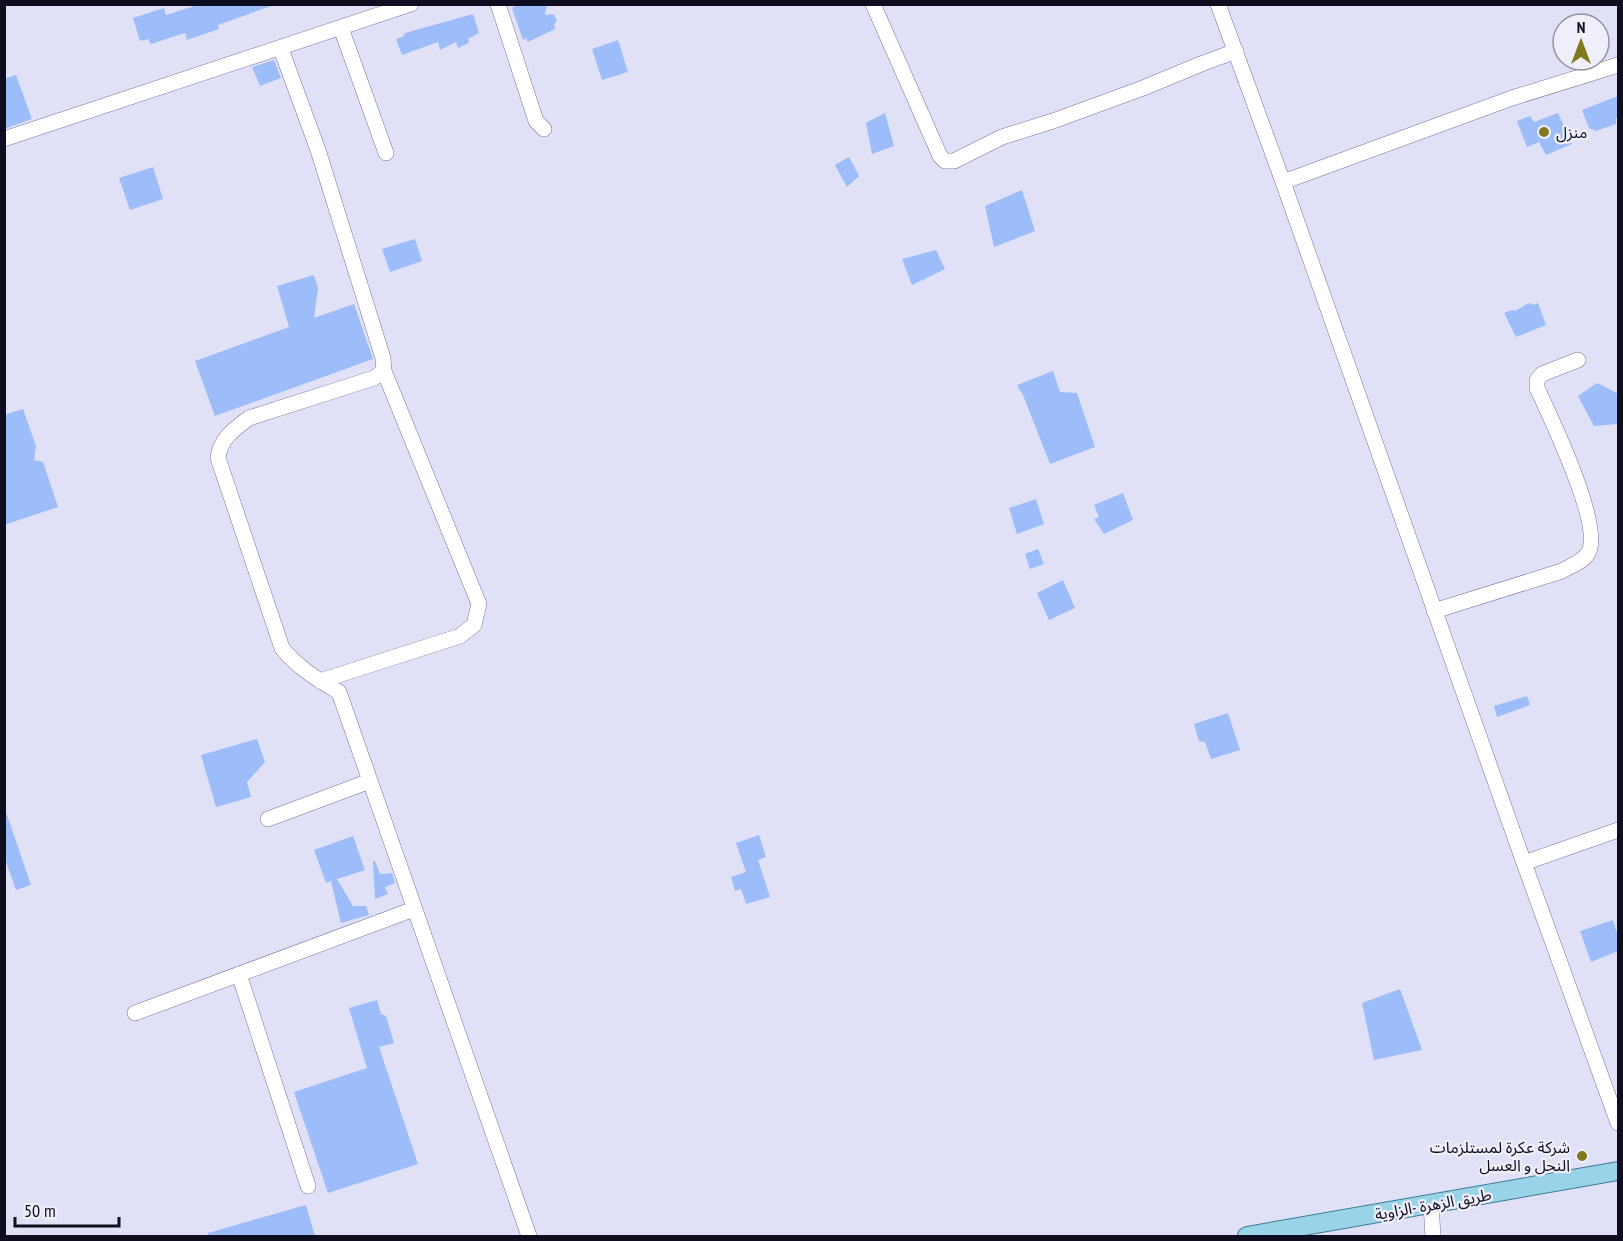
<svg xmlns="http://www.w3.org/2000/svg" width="1623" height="1241" viewBox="0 0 1623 1241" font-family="'PT Sans Narrow','Noto Sans Arabic',sans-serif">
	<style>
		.building { fill: #9dbcfa }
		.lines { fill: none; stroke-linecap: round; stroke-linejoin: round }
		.minor-casing { stroke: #7474a4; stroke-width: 16 }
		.major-casing { stroke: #3c7b97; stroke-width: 20 }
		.minor { stroke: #fff; stroke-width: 15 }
		.major { stroke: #98d3e7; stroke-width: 18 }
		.poi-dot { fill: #81791e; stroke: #eeeffa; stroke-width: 2 }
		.labels { text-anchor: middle; stroke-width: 4.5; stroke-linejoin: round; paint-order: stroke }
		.poi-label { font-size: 16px; fill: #0f0e20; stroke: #eeeffa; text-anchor: start }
		.street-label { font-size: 16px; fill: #0f0e20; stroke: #eeeffa }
	</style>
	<rect width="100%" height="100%" fill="#e0e1f6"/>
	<path class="building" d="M201,4L271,6L218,25L219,29L187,40L185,33L151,44L148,39L140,41L133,18L164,8L166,15Z
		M520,4H547L545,15L553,14L557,20L554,25L555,29L528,42L526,38L523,40L512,8Z
		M473,14L479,33L468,39L469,43L458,48L456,42L440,50L438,42L402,55L396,39L404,36L405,33Z
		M618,40L628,72L602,80L592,49Z
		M274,60L281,78L260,86L252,67Z
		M16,75L32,119L4,129V79Z
		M1618,96V117L1616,118V124L1596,131L1589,128L1582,110Z
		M885,113L894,146L872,154L866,123Z
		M1558,113L1572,144L1546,155L1539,142L1527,147L1517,121L1530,116L1534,122Z
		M849,157L859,176L847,187L835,165Z
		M153,167L163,199L130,210L119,178Z
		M1022,190L1035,231L994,247L985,206Z
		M415,239L422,261L390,272L382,249Z
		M936,250L945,269L912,285L902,259Z
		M314,275L318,288L314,318L354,304L373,359L215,416L195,361L289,327L277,286Z
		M1529,303L1533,305L1538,303L1546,325L1516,337L1504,313L1512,310L1515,311Z
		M1053,371L1060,392L1077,393L1095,447L1050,464L1023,395L1017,385Z
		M1597,383L1617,393L1618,424L1594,426L1578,396Z
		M23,409L36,446L34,460L43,462L58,507L4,525V415Z
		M1123,493L1133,520L1104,534L1094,519L1099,517L1094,505Z
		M1036,499L1044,524L1017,534L1009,508Z
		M1038,549L1044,564L1030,569L1025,554Z
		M1063,580L1075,608L1049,620L1037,593Z
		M1527,696L1530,705L1497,717L1494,706Z
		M1228,713L1240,750L1211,759L1205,742L1199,741L1194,724Z
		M257,739L265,762L247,782L251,797L216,807L201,755Z
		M4,812H6L31,885L16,890L4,856Z
		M759,835L766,857L758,860L770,897L746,904L741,889L735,891L731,877L746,872L736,843Z
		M353,836L365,870L337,879L353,906H366L369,915L341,923L331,881L326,883L314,850Z
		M373,861H375L380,874L392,873L395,883L385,887L388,894L375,899Z
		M1613,920L1618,936V951L1591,962L1580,931Z
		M1400,989L1422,1050L1374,1060L1362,1003Z
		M377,1000L381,1014L386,1016L394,1043L379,1047L418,1164L328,1193L294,1092L367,1068L349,1008Z
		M306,1205L315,1236H208V1233Z"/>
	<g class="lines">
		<g class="minor-casing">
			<path id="minor" d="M498,4L536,121L544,129
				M873,4L940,156L945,161H954L1002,137L1053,121L1143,88L1201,64L1236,51
				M1218,4L1283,182L1524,863L1618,1123
				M341,28L386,153
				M281,49L318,150L383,358L384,371L374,378L249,418C234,429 220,439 218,458L282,648C298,668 317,679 339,692L529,1236
				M4,139L411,4
				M1283,182L1512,98L1618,65
				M1434,611L1562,571C1570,566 1583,562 1588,553C1604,528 1550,416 1537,388V380L1542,374L1578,360
				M320,681L460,636L474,625L479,604L384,371
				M268,819L370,781
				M1524,863L1618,830
				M239,974L308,1186
				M135,1013L414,909
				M1431,1204L1433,1236"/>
		</g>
		<g class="major-casing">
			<path id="major" d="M1247,1236L1618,1171"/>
		</g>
		<use href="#minor" class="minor"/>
		<use href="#major" class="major"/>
	</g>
	<g class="poi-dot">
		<circle cx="1544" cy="132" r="6"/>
		<circle cx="1582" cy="1156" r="6"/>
	</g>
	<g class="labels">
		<g class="poi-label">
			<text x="1556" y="138">منزل</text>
			<text x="1570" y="1153" text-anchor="end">شركة عكرة لمستلزمات<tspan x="1570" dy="18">النحل و العسل</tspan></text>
		</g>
		<g class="street-label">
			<text transform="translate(1433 1204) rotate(-10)" y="6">طريق الزهرة -الزاوية</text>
		</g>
	</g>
	<rect width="1623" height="1241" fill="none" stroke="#0f0e20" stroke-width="12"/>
	<g transform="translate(1581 42)"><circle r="28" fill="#eeeffa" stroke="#9595a3" stroke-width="1.5"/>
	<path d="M0-4.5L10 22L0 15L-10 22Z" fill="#81791e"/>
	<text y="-9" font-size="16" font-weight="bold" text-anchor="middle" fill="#0f0e20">N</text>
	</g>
	<path d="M15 1217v9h104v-9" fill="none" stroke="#0f0e20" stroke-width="3"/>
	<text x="24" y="1217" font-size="18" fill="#0f0e20" stroke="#eeeffa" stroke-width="4.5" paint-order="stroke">50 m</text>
</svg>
